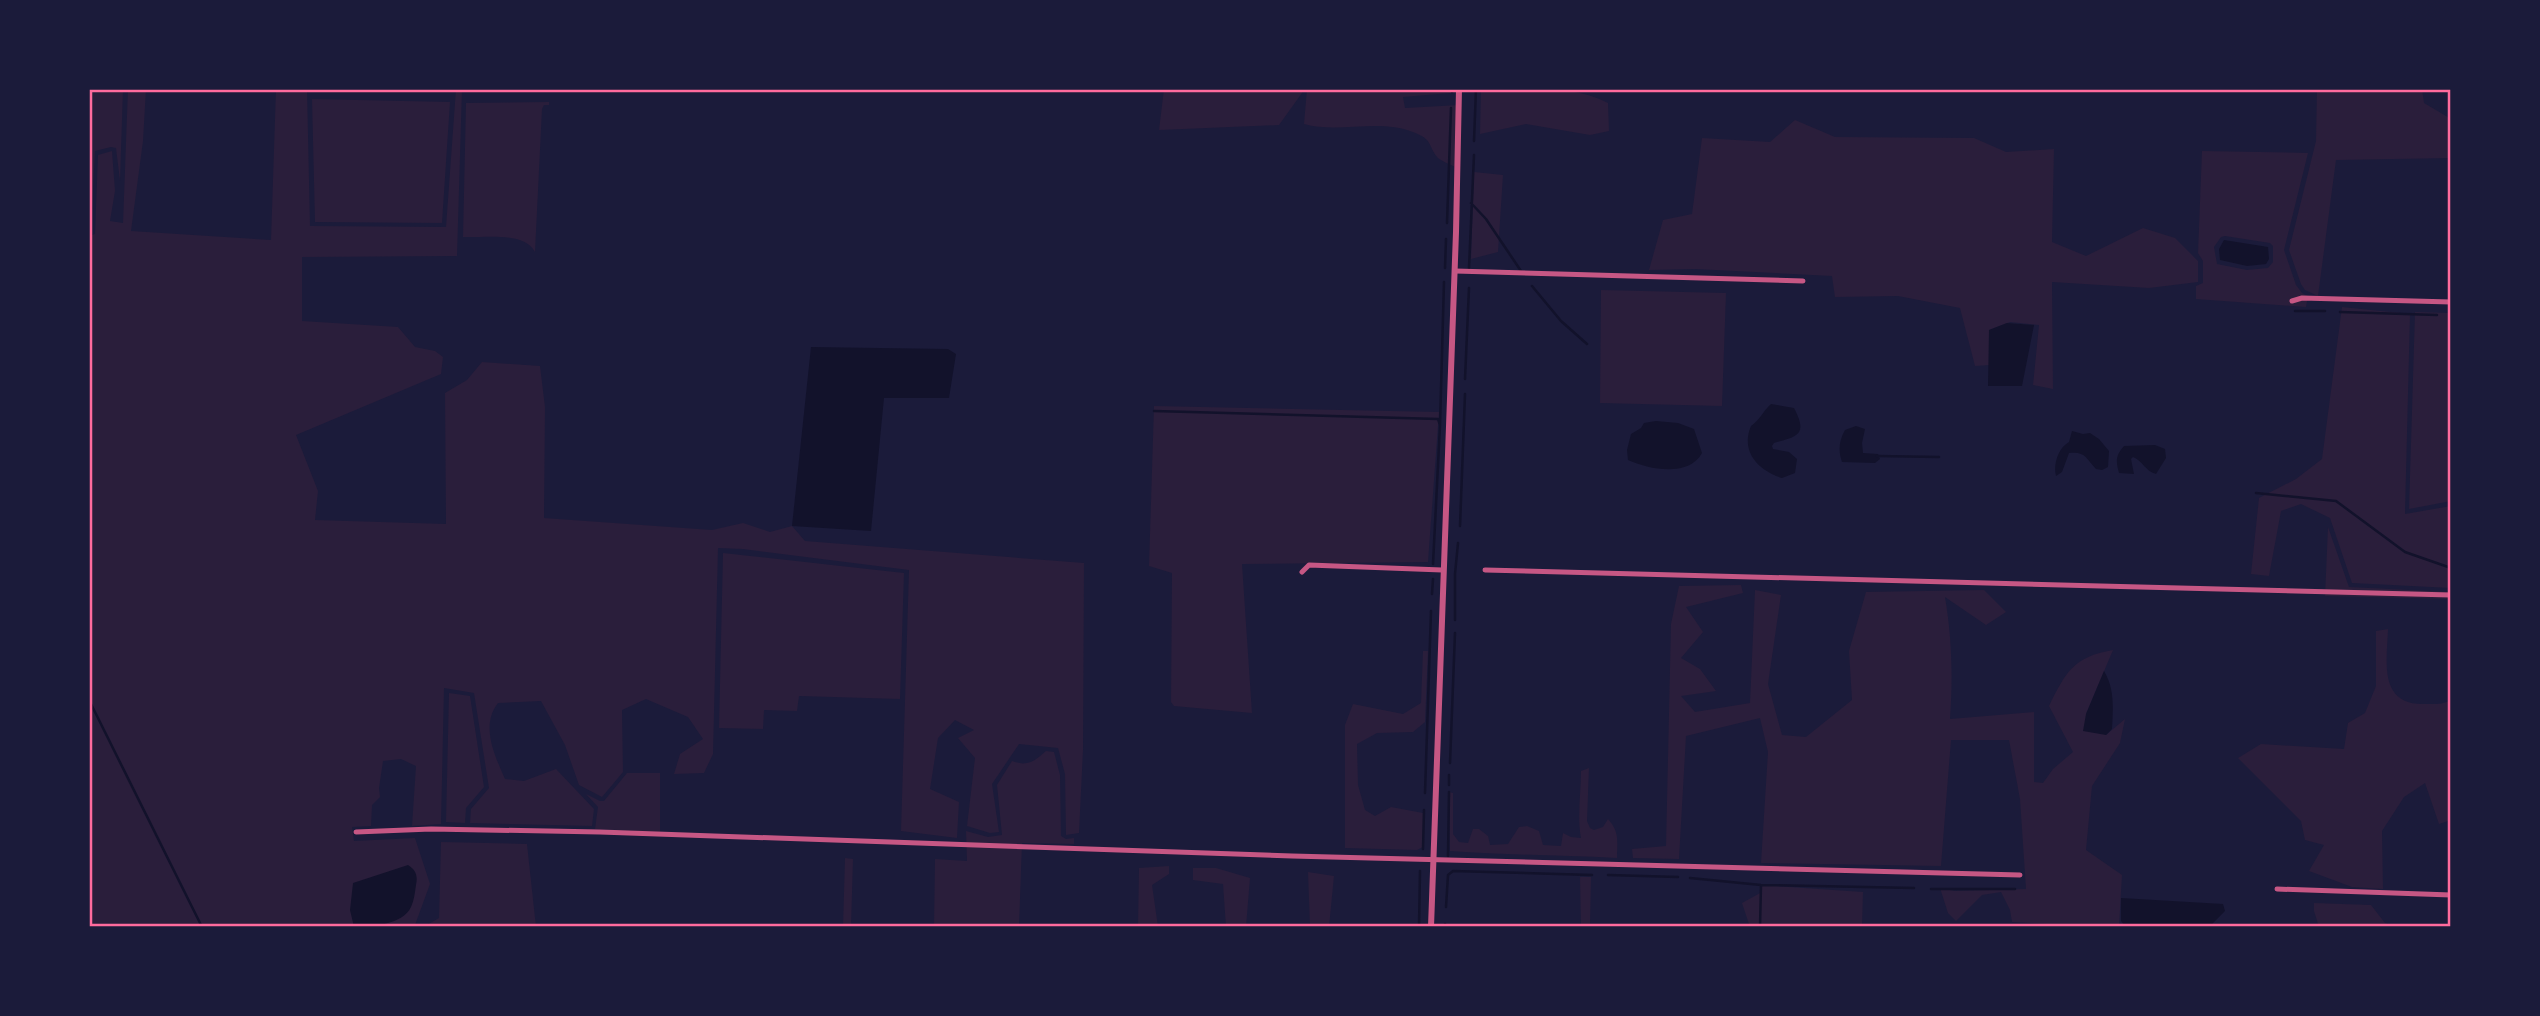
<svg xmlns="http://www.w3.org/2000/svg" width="2540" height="1016" viewBox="0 0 2540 1016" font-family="Rubik,sans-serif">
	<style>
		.green { fill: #2a1e3b; fill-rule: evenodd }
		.water { fill: #12122b }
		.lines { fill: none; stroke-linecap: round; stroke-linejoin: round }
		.stream { stroke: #12122b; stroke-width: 2.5 }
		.minor { stroke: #c65784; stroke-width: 5 }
		.tertiary { stroke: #c65784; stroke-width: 6 }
		.neatline { fill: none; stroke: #ff6b9d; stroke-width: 2.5 }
	</style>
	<rect width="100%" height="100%" fill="#1b1b3a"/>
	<path class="green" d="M89,89H123L120,181L116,148L111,147L95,151L91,228Z
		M128,89H146L143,141L131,231L271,240L276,89H307L310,226L446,227L456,89H462L457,256L302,257V321L398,327L415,347L435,351L443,357L441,374L296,435L318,491L315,520L446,524L445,393L467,380L482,362L540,366L545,407L544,518L712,530L743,523L770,532L792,526L805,541L1084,563L1083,750L1079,833L1066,835L1065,774L1058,748L1019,744L992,784L999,832L990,833L967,826L975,758L958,738L974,730L955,720L938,738L930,789L959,802L957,838L901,831L909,570L743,549L718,548L713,754L704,773L674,774L680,754L703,739L688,717L646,699L622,710L623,772L602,797L579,785L565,745L541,701L498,703C480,726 495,756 505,779L524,781L556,769L594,809L592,826L470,823L471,809L489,788L474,693L444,688L441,824L412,826L416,766L401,759L383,761L379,788L380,797L372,805L371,826L352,827L354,841L415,838L430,884L415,925H427L439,918L441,842L527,844L536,927H89V236L95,234L98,155L112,151L115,191L110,221L123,223Z
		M1164,89H1302V93L1279,125L1159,130Z
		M1307,89H1451V93L1403,97L1405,108L1459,105L1457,168C1452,165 1443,162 1438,158C1427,145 1434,140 1413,132C1378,118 1339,134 1304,124Z
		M1481,89C1523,89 1570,83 1608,103L1609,131L1590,135L1526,124L1480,134Z
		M2317,89H2422L2424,103L2451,119V158L2336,160L2318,296L2305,290L2301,284L2289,250L2316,141Z
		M312,99L450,102L442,223L315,222Z
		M549,102V105H544L542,109L535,252C524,231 484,238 463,237L466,103Z
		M1795,120L1835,137L1974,138L2006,152L2054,149L2052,242L2086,256L2143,228L2175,238L2198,261V282L2149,288L2052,282L2053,389L2033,385L2039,325L2010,322L1989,330L1990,365L1975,366L1960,308L1898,296L1835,297L1832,276L1695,269L1649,270L1663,220L1692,214L1702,138L1770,142Z
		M2202,151L2308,153L2284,250L2296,285L2302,293L2308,296L2306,307L2196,299V286L2203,283V261L2198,253ZM2225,236L2270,243L2273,246V262L2268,268L2247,270L2217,264L2214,247L2221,237Z
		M1474,172L1503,175L1498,252L1471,259Z
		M1601,290L1726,293L1722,406L1600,403Z
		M2342,307L2410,314L2405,514L2451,506V588L2352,583L2330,518L2301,504L2281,511L2269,576L2251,574L2259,498L2296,479L2322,459Z
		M2415,312L2451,313V501L2409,509Z
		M1154,406L1439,412L1428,562L1242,564L1252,713L1174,706L1171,702L1172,573L1149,566Z
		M2328,527L2349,587L2451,592V599L2325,596Z
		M723,553L904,573L900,699L799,696L797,711L764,710L763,729L719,728Z
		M1741,585L1743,593L1686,607L1703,632L1681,658L1700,669L1716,691L1681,696L1695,712L1750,703L1755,590L1781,595L1768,684L1782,735L1806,737L1852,700L1849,651L1866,592L1984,590L2006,612L1986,625L1945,597C1952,639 1953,677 1950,719L2034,712V782L2043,783L2053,769L2073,752L2049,706C2066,672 2073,657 2113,650L2086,714L2106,735L2125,719L2120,743L2092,786L2086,850L2122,875L2119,927H2054L2047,924L2012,922L2010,910L2001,892L1982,895L1956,921L1948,913L1940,888L1955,891L2026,889L2020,799L2009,740H1951L1941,866L1761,863L1768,752L1760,718L1686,736L1679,859L1633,858L1632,849L1666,846L1671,624L1679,586Z
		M2388,629C2387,660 2378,704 2423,704C2433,704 2442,705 2451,700V820L2439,824L2425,783L2404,797L2382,831L2383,889L2352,887L2309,871L2324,845L2305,840L2301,821L2238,758L2261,744L2344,749L2348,723L2365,713L2376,686V631Z
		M1423,651H1428L1425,722L1413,732L1377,733L1357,744L1358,785L1365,810L1375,816L1391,807L1423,813V847L1417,850L1345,848V725L1353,704L1403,714L1421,703Z
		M449,693L470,696L484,787L466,808L465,823L446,822Z
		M1046,751L1054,752L1060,775L1061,836L1066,839L1074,838V844L1022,843L1019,927H934L935,859L967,861L966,831L988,837L1002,835L997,785L1012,761C1027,767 1035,761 1046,751Z
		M1589,768L1587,821L1590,828L1594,830L1603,827L1608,819C1620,832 1617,842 1617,858C1561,855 1506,855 1450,851L1449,792L1453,793V834L1459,842L1468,843L1473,829H1479L1488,836L1490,845L1508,844L1519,827L1527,826L1539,831L1543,845L1561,846L1563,833L1571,837L1581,838C1577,817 1581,793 1581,771Z
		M627,773H660V832L595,829L598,807L586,794L600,801H604Z
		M845,858L853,859L851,927H843Z
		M1169,866V874L1152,885L1158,927H1138L1139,868Z
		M1193,868H1216L1250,878L1246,927H1226L1223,884L1193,880Z
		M1308,872L1334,876L1329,927H1310Z
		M1580,877H1591L1590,927H1581Z
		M1761,885L1863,892L1862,927H1750L1742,903L1762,892Z
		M2314,903L2371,905L2385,923L2394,927H2319L2314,911Z"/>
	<path class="water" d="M2224,240L2268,247L2269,259L2266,264L2247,266L2220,260L2219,249Z
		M2007,323L2034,325L2022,386H1988L1989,330Z
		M811,347L948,349L956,354L949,398H884L871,531L792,526Z
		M1771,404L1794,408C1808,435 1798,436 1774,443L1772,446L1773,449L1789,452L1797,459L1795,473L1782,478C1759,471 1740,452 1751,426C1760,420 1763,411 1771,404Z
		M1656,421L1678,423L1694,429L1702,453C1689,477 1650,470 1628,460L1627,450L1631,434L1641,428L1644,423Z
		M1856,426L1865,429L1862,443L1863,453L1878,454L1880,459L1875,463L1842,462C1838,450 1839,441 1845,430Z
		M2072,431L2083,434L2090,433L2099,439L2109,451L2108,467L2102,470L2096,469C2086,458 2085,451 2069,453L2062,472L2056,476C2053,465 2058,448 2069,442Z
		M2155,445L2165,449L2166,458L2156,474C2145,471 2143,461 2133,457L2131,459L2134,474L2119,473C2116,462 2115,456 2124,446Z
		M2104,671C2115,689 2113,709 2112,729L2106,735L2083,731L2086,714Z
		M408,865C416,870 418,876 416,885C415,892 414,901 411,907C403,925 370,927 354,927L350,910L353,883Z
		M2121,898L2223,904L2225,911L2212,924L2205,927H2126L2121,921Z"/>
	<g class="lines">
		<path class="stream" d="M1452,92V89
			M1474,141L1476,89
			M1471,203L1486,219L1521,271
			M1447,223L1451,108
			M1445,268L1446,239
			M1469,268L1474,155
			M1532,286L1561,321L1587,344
			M2295,311H2325
			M2340,312L2437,315
			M1465,379L1469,288
			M1154,411L1438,419L1440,425
			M1877,456L1939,457
			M2256,493L2336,501L2405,552L2451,568
			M1460,526L1465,394
			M1433,564L1440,425L1444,282
			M1432,594L1433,579
			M1455,620V574L1458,543
			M89,700L202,927
			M1450,763L1455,633
			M1449,785V775
			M1425,793L1431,611
			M1423,849L1424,810
			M1448,856L1449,792V797
			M1608,875L1678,877
			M1690,878L1761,885L1914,888
			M1931,889H2015
			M1446,907L1448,875L1453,871L1592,875
			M1419,927L1420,871
			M1445,927V924
			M1760,927L1761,885"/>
		<path class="minor" d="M1455,271L1803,281
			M2292,301L2302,298L2451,302
			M1485,570L2451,595
			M1302,572L1309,565L1442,570
			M356,832L431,829L600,832L1292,856L2020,875
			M2277,889L2451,895"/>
		<path class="tertiary" d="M1431,927L1456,232L1459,89"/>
	</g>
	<rect width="2540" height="1016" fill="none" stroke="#1b1b3a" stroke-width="182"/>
	<rect x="91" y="91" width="2358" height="834" class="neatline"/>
</svg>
